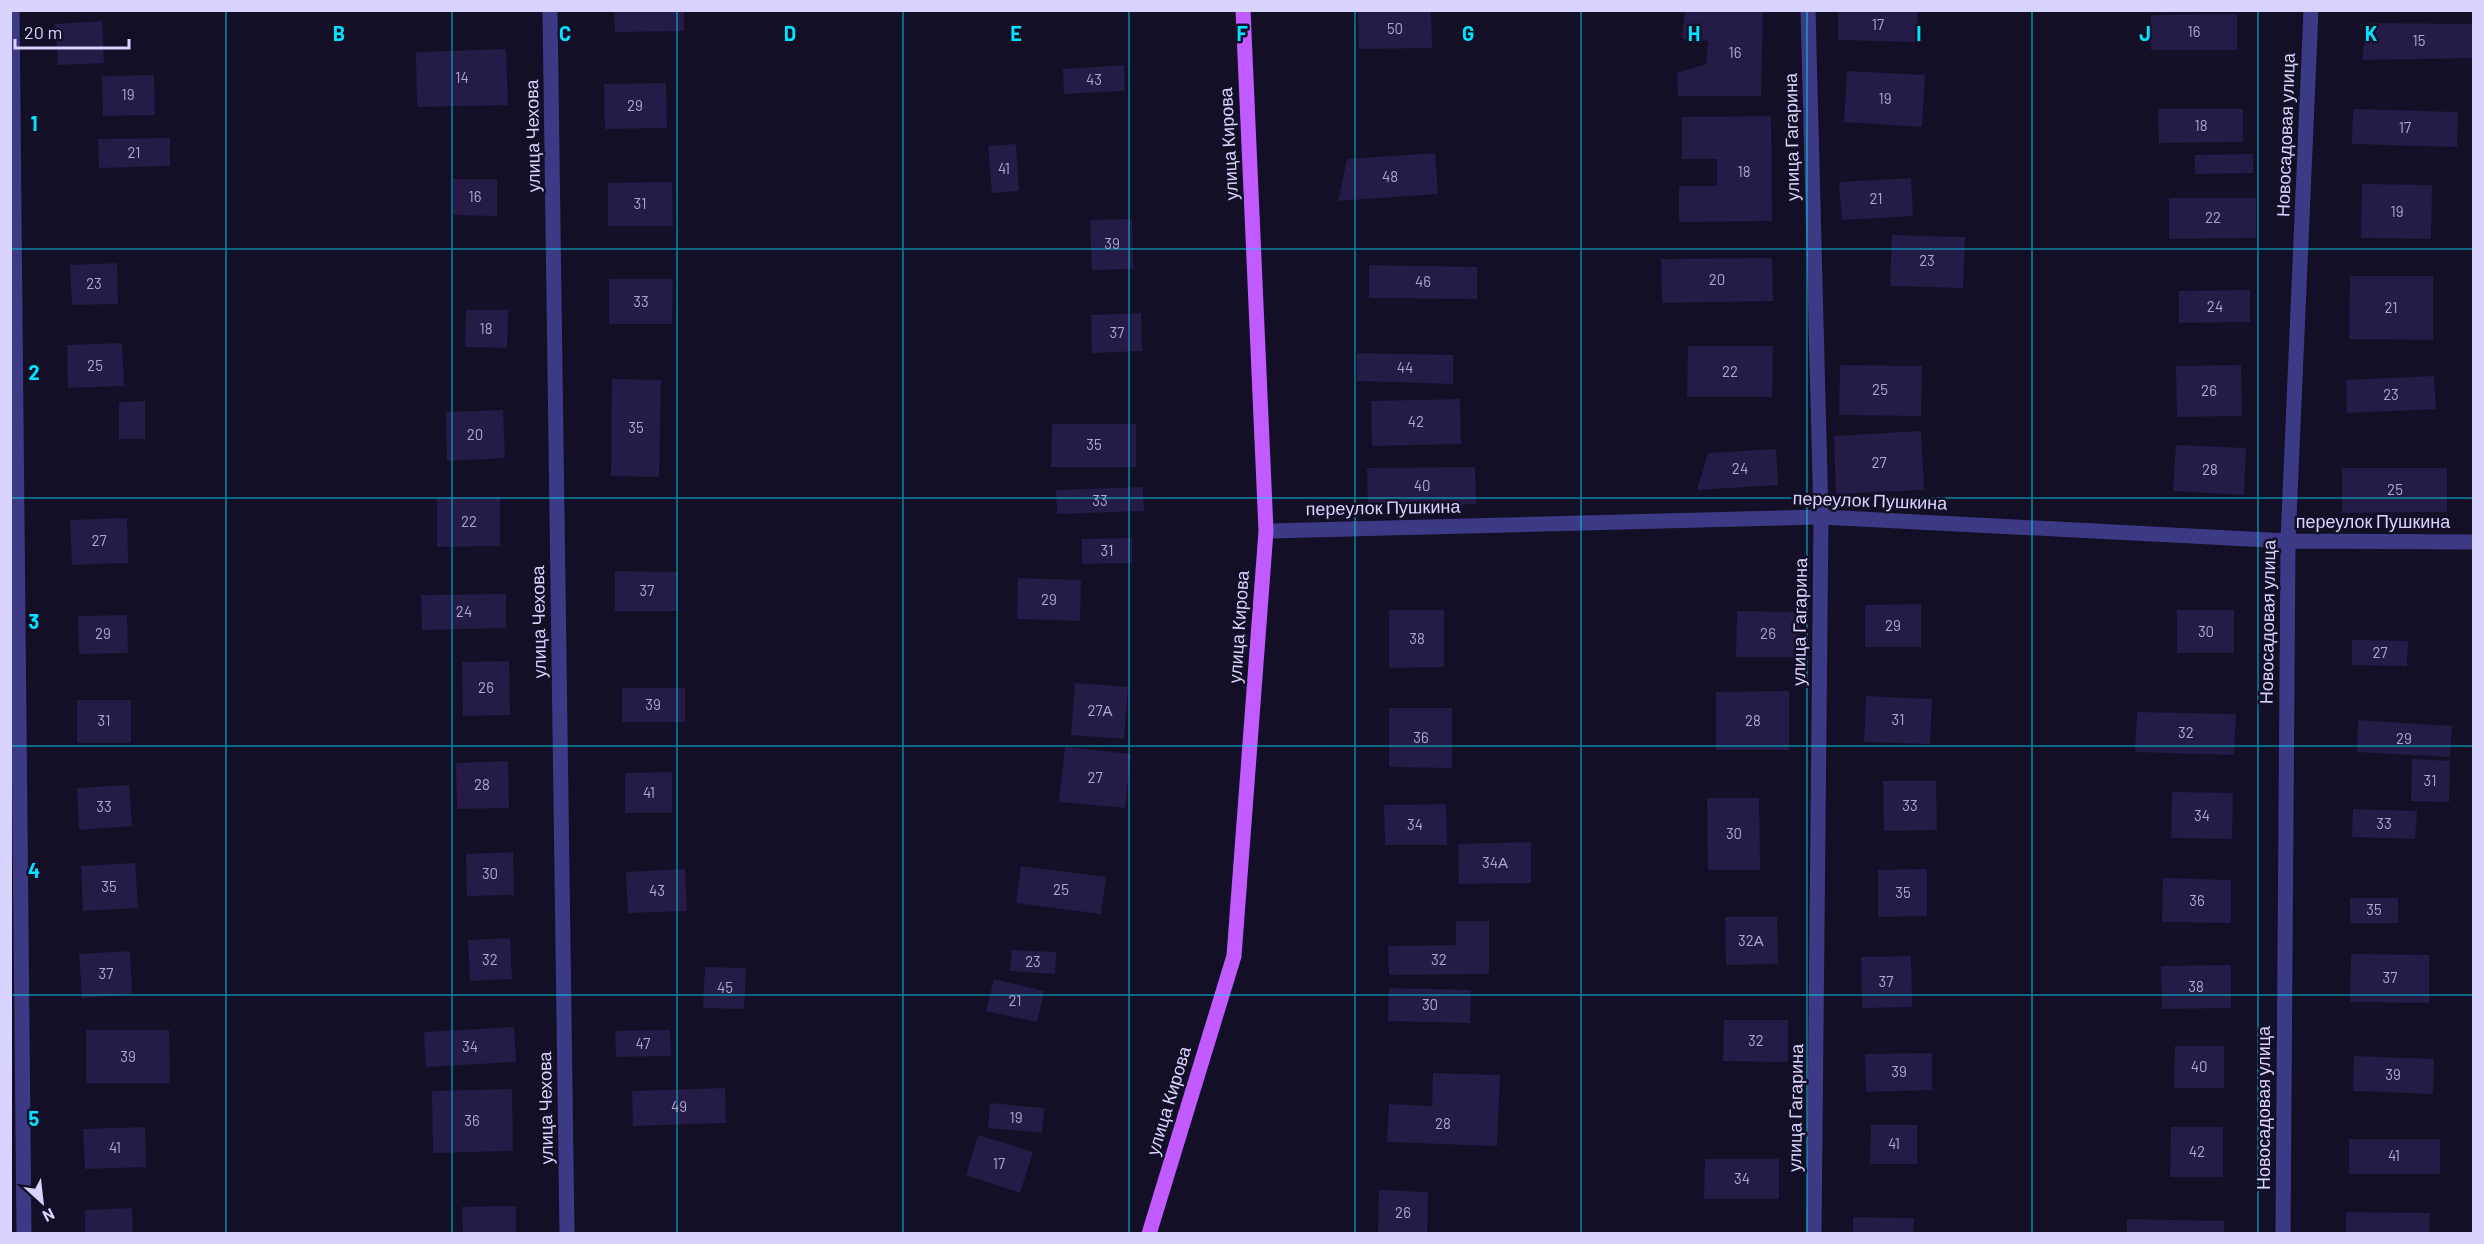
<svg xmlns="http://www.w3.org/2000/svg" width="2484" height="1244" viewBox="0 0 2484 1244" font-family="Barlow,sans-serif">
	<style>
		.building { fill: #241b47 }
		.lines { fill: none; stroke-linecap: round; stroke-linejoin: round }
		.minor { stroke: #3d3a85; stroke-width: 15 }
		.major { stroke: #c25bff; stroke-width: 15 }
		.grid { fill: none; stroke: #00e5ff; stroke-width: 1.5; stroke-opacity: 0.55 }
		.labels { text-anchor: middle; stroke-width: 5; stroke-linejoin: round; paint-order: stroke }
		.number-label { font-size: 15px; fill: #aca6d1 }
		.street-label { font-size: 18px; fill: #d9d4ff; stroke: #130f26 }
		.grid-label { font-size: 20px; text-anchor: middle; font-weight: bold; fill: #00e5ff; stroke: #130f26; stroke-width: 5; stroke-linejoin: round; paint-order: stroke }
	</style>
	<rect width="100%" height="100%" fill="#130f26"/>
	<path class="building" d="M614,10H684V31L615,32Z
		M1358,10H1431L1432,48L1359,49Z
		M1685,10H1763L1761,96H1678L1677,73L1706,64L1708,41L1682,39Z
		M1838,10H1918L1917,42L1838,40Z
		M2237,14V50H2151V15Z
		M102,21L104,63L58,65L55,24Z
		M2367,23L2474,24V58L2362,60Z
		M506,49L508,105L417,107L416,52Z
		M1124,65L1125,91L1064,94L1063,69Z
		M1847,71L1925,75L1922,127L1844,122Z
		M154,75L155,115L103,116L102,76Z
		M666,83L667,128L605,129L604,84Z
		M2158,109H2243V142L2159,143Z
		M2353,109L2458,112L2457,147L2352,144Z
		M1771,116L1772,221L1679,222V186H1717V159H1682V117Z
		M170,138V166L99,168L98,139Z
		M1016,144L1019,191L992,193L988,146Z
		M1435,153L1438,194L1338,201L1347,159Z
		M2253,154V173L2195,174V155Z
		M1911,178L1913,216L1842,220L1839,182Z
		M453,179H497V216L453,215Z
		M672,182L673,226H608V183Z
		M2362,184L2432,185L2431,239L2361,238Z
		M2169,198H2256V238L2169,239Z
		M1132,219L1133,269L1092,270L1090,220Z
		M1892,235L1965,237L1963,288L1890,286Z
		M1772,258L1773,301L1662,303L1661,259Z
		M117,263L118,304L72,305L70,265Z
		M1369,265L1477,267V299L1369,298Z
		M2350,276H2433V340L2349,339Z
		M609,279H673L672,324H609Z
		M2250,290V322L2179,323V291Z
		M466,310H508L507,348L465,347Z
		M1141,313L1142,351L1092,353L1091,315Z
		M122,343L124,386L68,388L67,345Z
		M1688,346H1773L1772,397H1687Z
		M1357,353L1453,355V384L1357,381Z
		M1840,365L1922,366L1921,416L1839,415Z
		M2241,365L2242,416L2177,417L2176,366Z
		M2434,376L2436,409L2347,413L2346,380Z
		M612,379L661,380L659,477L611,476Z
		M1460,399L1461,444L1372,446L1371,401Z
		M145,401V439H119V402Z
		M503,410L505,458L447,461L446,412Z
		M1052,424H1136V467H1051Z
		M1921,431L1924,490L1836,494L1834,436Z
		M2176,445L2246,448L2244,495L2173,491Z
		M1776,449L1778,485L1697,490L1708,453Z
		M1475,467L1476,504L1368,506L1367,468Z
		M2342,468H2447V512L2342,513Z
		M1143,487L1144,511L1057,514L1056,490Z
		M437,497H500V546L437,547Z
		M127,518L128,563L72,565L70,520Z
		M1132,538V563L1082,564V539Z
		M615,571L678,572V611H615Z
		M1018,578L1081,580L1080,621L1017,619Z
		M506,594V628L422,630L421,595Z
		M1921,604V647H1865V605Z
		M1389,610H1444V667L1389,668Z
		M2177,610H2234V653H2177Z
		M1737,611L1800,612L1799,657H1736Z
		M127,615L128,653L79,654L78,616Z
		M2352,640L2408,641L2407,666L2352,665Z
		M509,661L510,715L463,716L462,662Z
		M1075,683L1128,687L1124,739L1071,735Z
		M622,688H685V722H622Z
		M1789,691V750H1716V692Z
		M1866,696L1932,699L1930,744L1864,742Z
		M77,700H131V743H77Z
		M1389,708H1452V768L1389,767Z
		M2137,712L2236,714L2234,755L2135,752Z
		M2358,720L2452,726L2450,757L2357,752Z
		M1065,747L1131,754L1125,808L1059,802Z
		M2412,759L2450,761L2449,802L2411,801Z
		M508,761L509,808L457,809L456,763Z
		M672,772V813H625V773Z
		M1883,781H1936L1937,830L1884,831Z
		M129,785L132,826L79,830L77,788Z
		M2172,792L2233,793L2232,839L2171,838Z
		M1707,798H1759L1760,870H1708Z
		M1446,804L1447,845H1385L1384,805Z
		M2353,809L2417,811L2415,839L2352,837Z
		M1531,842V883L1459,884L1458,844Z
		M513,852L514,895L467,896L466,854Z
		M135,863L138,908L83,911L81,866Z
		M1021,866L1106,877L1101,914L1016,903Z
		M685,869L687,911L628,913L626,872Z
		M1927,869V916L1878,917V870Z
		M2163,878L2231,880V923L2162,922Z
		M2350,898H2398V923H2350Z
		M1725,917H1777L1778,964L1726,965Z
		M1456,921H1489V974L1389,975L1388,946L1456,945Z
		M510,938L512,979L470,981L468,940Z
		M1012,950L1056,952L1055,974L1010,971Z
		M130,951L132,994L82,998L79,954Z
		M2351,954L2429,955V1003L2350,1002Z
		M1911,956L1912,1007L1862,1008L1861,957Z
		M2231,965V1008L2162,1009L2161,966Z
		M705,967L746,968L744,1009L703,1008Z
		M994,979L1044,991L1037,1022L986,1011Z
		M1389,988L1471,990L1470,1023L1388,1021Z
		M1724,1020H1788V1062L1723,1061Z
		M514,1027L516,1062L426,1067L424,1032Z
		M86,1030H169L170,1083H86Z
		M670,1030L671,1056L616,1057L615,1031Z
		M2175,1046H2224V1088H2174Z
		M1932,1053V1090L1866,1092L1865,1054Z
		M2354,1056L2434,1059L2433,1094L2353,1091Z
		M1433,1073L1500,1075L1497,1146L1387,1142L1389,1104L1432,1106Z
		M725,1088L726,1123L633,1126L632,1091Z
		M512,1089L513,1151L433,1153L432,1091Z
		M990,1103L1044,1108L1042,1133L988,1128Z
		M1871,1125H1917V1164H1870Z
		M145,1127L146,1167L85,1169L83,1129Z
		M2171,1127H2223V1177H2170Z
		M978,1135L1033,1152L1020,1193L966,1175Z
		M2349,1139H2440V1174H2349Z
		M1705,1159H1779V1199H1704Z
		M1379,1190L1428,1192L1427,1234H1378Z
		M516,1206V1234H463L462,1207Z
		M132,1208L133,1234H85V1210Z
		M2346,1212L2430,1213L2429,1234H2346Z
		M1853,1217L1914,1218L1913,1234H1853Z
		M2127,1219L2224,1221V1234H2127Z"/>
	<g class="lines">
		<path class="minor" d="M12,10L24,1234
			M550,10L567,1234
			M1808,10L1821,517L1814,1234
			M1266,531L1821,517L2288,541L2474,542
			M2283,1234L2288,541L2311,10"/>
		<path class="major" d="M1149,1234L1234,956L1266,531L1243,10"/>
	</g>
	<path class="grid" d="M226,10V1234M452,10V1234M677,10V1234M903,10V1234M1129,10V1234M1355,10V1234M1581,10V1234M1807,10V1234M2032,10V1234M2258,10V1234M10,249H2474M10,498H2474M10,746H2474M10,995H2474"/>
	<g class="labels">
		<g class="number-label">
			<text x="1878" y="30">17</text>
			<text x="1395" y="34">50</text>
			<text x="2194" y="37">16</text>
			<text x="2419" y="46">15</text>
			<text x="1735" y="58">16</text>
			<text x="462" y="83">14</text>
			<text x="1094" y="85">43</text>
			<text x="128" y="100">19</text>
			<text x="1885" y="104">19</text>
			<text x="635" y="111">29</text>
			<text x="2201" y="131">18</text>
			<text x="2405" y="133">17</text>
			<text x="134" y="158">21</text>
			<text x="1004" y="174">41</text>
			<text x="1744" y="177">18</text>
			<text x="1390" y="182">48</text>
			<text x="475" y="202">16</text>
			<text x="1876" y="204">21</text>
			<text x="640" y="209">31</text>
			<text x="2397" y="217">19</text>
			<text x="2213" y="223">22</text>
			<text x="1112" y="249">39</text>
			<text x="1927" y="266">23</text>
			<text x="1717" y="285">20</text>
			<text x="1423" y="287">46</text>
			<text x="94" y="289">23</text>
			<text x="641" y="307">33</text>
			<text x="2215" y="312">24</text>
			<text x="2391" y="313">21</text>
			<text x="486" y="334">18</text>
			<text x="1117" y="338">37</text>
			<text x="95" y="371">25</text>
			<text x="1405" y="373">44</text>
			<text x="1730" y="377">22</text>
			<text x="1880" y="395">25</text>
			<text x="2209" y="396">26</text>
			<text x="2391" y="400">23</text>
			<text x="1416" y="427">42</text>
			<text x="636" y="433">35</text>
			<text x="475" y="440">20</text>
			<text x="1094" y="450">35</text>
			<text x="1879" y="468">27</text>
			<text x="1740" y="474">24</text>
			<text x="2210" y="475">28</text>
			<text x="1422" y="491">40</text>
			<text x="2395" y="495">25</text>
			<text x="1100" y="506">33</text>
			<text x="469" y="527">22</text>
			<text x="99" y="546">27</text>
			<text x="1107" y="556">31</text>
			<text x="647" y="596">37</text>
			<text x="1049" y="605">29</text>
			<text x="464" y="617">24</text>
			<text x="1893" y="631">29</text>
			<text x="2206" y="637">30</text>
			<text x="103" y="639">29</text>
			<text x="1768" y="639">26</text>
			<text x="1417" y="644">38</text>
			<text x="2380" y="658">27</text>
			<text x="486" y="693">26</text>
			<text x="653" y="710">39</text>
			<text x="1100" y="716">27А</text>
			<text x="1898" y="725">31</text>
			<text x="104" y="726">31</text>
			<text x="1753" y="726">28</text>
			<text x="2186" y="738">32</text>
			<text x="1421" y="743">36</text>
			<text x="2404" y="744">29</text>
			<text x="1095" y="783">27</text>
			<text x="2430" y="786">31</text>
			<text x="482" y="790">28</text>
			<text x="649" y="798">41</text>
			<text x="1910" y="811">33</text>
			<text x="104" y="812">33</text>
			<text x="2202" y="821">34</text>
			<text x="2384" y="829">33</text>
			<text x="1415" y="830">34</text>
			<text x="1734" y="839">30</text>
			<text x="1495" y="868">34А</text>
			<text x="490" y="879">30</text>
			<text x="109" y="892">35</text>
			<text x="1061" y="895">25</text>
			<text x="657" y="896">43</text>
			<text x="1903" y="898">35</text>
			<text x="2197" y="906">36</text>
			<text x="2374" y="915">35</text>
			<text x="1751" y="946">32А</text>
			<text x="490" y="965">32</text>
			<text x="1439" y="965">32</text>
			<text x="1033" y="967">23</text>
			<text x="106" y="979">37</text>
			<text x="2390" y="983">37</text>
			<text x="1886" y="987">37</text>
			<text x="2196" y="992">38</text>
			<text x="725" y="993">45</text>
			<text x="1015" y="1006">21</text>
			<text x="1430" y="1010">30</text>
			<text x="1756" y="1046">32</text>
			<text x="643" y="1049">47</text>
			<text x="470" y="1052">34</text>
			<text x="128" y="1062">39</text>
			<text x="2199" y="1072">40</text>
			<text x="1899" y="1077">39</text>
			<text x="2393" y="1080">39</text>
			<text x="679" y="1112">49</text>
			<text x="1016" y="1123">19</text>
			<text x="472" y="1126">36</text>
			<text x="1443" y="1129">28</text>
			<text x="1894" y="1149">41</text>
			<text x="115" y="1153">41</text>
			<text x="2197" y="1157">42</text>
			<text x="2394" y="1161">41</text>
			<text x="999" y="1169">17</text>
			<text x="1742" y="1184">34</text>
			<text x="1403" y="1218">26</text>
		</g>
		<g class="street-label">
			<text transform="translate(2286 135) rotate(-88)" y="6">Новосадовая улица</text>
			<text transform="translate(533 136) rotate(-91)" y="6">улица Чехова</text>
			<text transform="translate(1792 137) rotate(-91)" y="6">улица Гагарина</text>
			<text transform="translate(1229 144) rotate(-93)" y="6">улица Кирова</text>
			<text transform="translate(1870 501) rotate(2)" y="6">переулок Пушкина</text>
			<text transform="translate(1383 508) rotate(-1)" y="6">переулок Пушкина</text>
			<text x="2373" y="528">переулок Пушкина</text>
			<text transform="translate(539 622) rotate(-91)" y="6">улица Чехова</text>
			<text transform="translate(1800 622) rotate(-89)" y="6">улица Гагарина</text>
			<text transform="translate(2268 622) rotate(-89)" y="6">Новосадовая улица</text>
			<text transform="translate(1239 627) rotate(-86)" y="6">улица Кирова</text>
			<text transform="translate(1169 1101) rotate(-73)" y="6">улица Кирова</text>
			<text transform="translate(546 1108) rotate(-91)" y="6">улица Чехова</text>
			<text transform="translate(1796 1108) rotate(-89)" y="6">улица Гагарина</text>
			<text transform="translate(2264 1108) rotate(-90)" y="6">Новосадовая улица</text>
		</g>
	</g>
	<g class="grid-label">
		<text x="339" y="41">B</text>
		<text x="565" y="41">C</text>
		<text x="790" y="41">D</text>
		<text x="1016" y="41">E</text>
		<text x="1242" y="41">F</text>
		<text x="1468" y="41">G</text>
		<text x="1694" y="41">H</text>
		<text x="1919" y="41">I</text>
		<text x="2145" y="41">J</text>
		<text x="2371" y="41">K</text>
		<text x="34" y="131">1</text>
		<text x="34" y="380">2</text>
		<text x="34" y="629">3</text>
		<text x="34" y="878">4</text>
		<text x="34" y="1126">5</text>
	</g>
	<rect width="2484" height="1244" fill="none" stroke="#d9d4ff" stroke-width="24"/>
	<g transform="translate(42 1202) rotate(153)" stroke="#130f26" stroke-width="4.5" paint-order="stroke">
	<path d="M0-4.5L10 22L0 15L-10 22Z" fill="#d9d4ff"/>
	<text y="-9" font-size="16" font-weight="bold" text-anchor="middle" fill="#d9d4ff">N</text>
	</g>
	<path d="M15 39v9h114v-9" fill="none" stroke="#d9d4ff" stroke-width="3"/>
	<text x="24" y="39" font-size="18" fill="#d9d4ff" stroke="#130f26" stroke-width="4.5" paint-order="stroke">20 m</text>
</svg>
